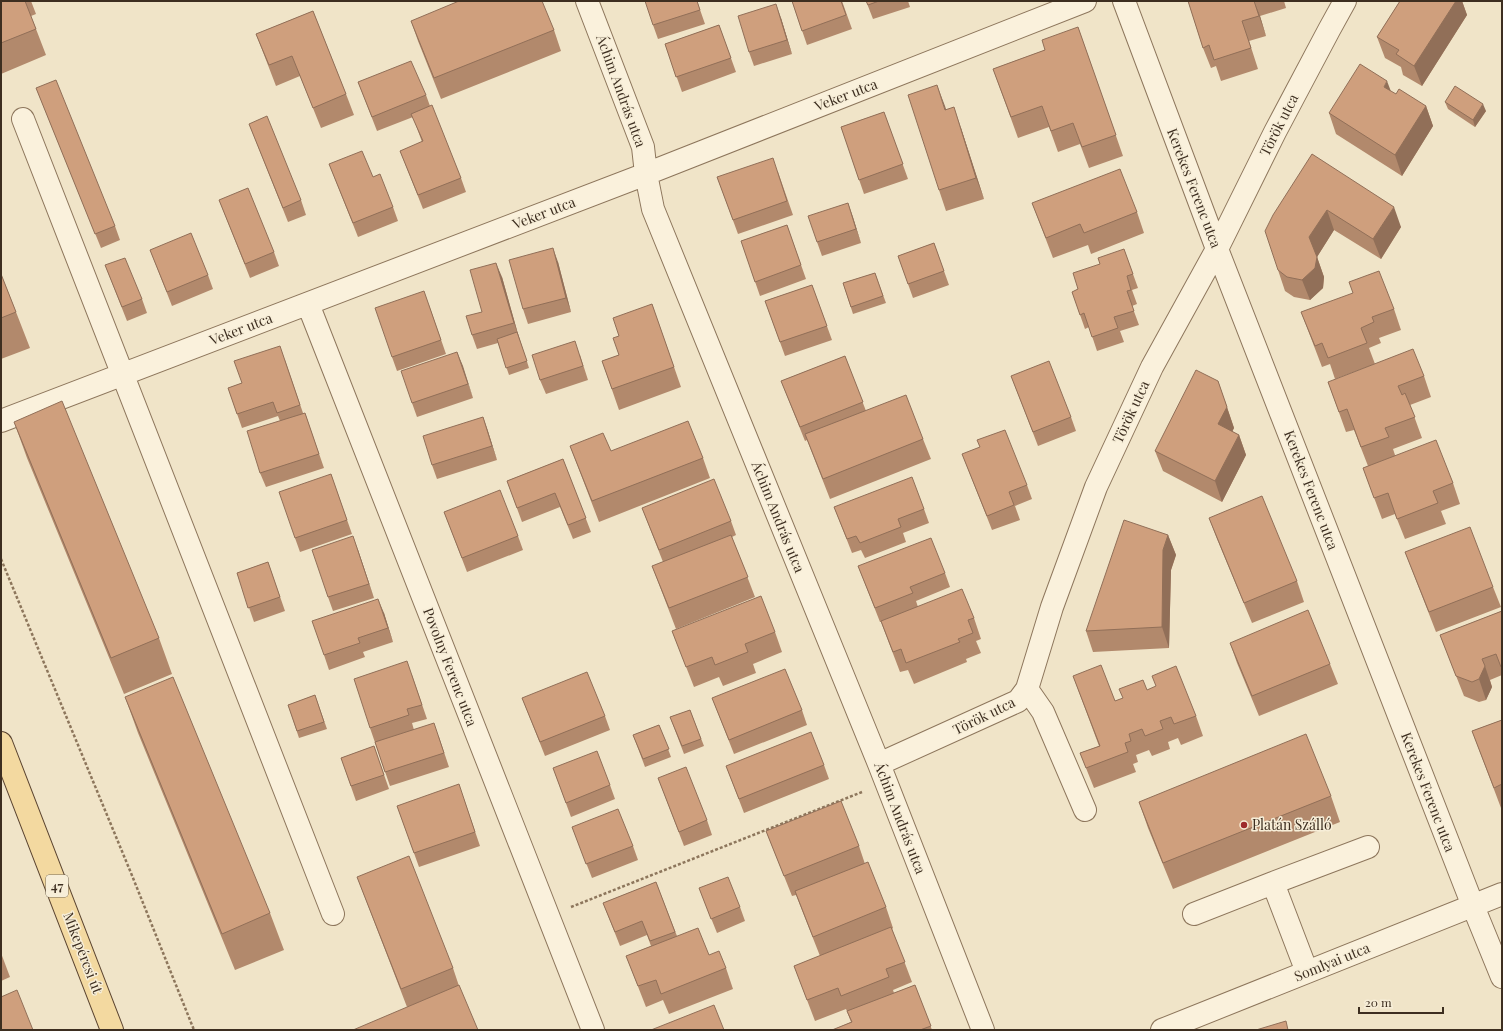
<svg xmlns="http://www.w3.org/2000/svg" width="1503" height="1031" viewBox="0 0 1503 1031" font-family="'Playfair Display',serif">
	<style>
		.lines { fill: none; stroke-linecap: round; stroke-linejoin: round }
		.minor-casing { stroke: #8d765c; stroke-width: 24 }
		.major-casing { stroke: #5b4430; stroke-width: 24 }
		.path { stroke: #8d765c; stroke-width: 2.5; stroke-dasharray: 3 2; stroke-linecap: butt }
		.minor { stroke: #faf1dc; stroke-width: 22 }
		.major { stroke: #f3d9a0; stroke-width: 22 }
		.wall { fill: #b2896c }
		.shaded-wall { fill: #916f58 }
		.building { fill: #cf9f7d; stroke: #916f58 }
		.poi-dot { fill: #9e2a2b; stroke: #f7eed8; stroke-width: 1.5 }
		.labels { text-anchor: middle; stroke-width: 3; stroke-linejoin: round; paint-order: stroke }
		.shield { fill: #f7eed8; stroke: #756857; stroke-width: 1 }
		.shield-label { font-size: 13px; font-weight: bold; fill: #3d2e20 }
		.street-label { font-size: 14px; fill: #3d2e20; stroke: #f7eed8 }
		.poi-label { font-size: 14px; fill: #3d2e20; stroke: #f7eed8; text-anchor: start }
	</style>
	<rect width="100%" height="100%" fill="#f0e4c8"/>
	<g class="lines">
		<g class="minor-casing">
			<path id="minor" d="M587,1L643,147L646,174L653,209L879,764L983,1030
				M1124,1L1217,249L1473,906L1502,977
				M23,119L333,914
				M308,304L593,1030
				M1,421L646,174L1085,1
				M1027,689L1043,712L1085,810
				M879,764L1018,701L1027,689L1052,607L1096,487L1152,367L1217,249L1275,132L1329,30L1345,1
				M1194,914L1273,883
				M1307,972L1273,883L1368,847
				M1162,1030L1502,894"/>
		</g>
		<g class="major-casing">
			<path id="major" d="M1,743L112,1030"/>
		</g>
		<path class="path" d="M1,559L131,873L194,1030
			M571,907L862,792"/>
		<use href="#minor" class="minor"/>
		<use href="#major" class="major"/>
	</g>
	<path class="wall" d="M1,1H31L36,14L31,16L46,55L1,74Z
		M697,1L705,24L658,39L653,25Z
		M792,1H842L852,29L807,45Z
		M866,1H908L910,7L873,19Z
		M1188,1H1284L1286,8L1260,16L1266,36L1249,41L1258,69L1221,81L1216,66L1211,68L1203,48Z
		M1400,1H1462L1467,15L1422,86L1403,75L1401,67L1385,58L1377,37Z
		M313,11L346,94L354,115L321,128L300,76L276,86L256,34Z
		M781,18L792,54L754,66L749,52Z
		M411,21L554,30L561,51L441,99L418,41Z
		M719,25L736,72L682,92L665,44Z
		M1078,27L1123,156L1089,168L1080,144L1058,152L1049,127L1018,138L993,69L1045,50Z
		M358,82L426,95L430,106L461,178L466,192L423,209L400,151L422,142L413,117L377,131Z
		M36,88L115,226L120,240L101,248Z
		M1396,94L1426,106L1433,126L1402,176L1336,134L1329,113Z
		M1445,102L1486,111L1475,127L1448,109Z
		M946,110L961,128L984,199L946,211L939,190Z
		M884,112L908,179L864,194L841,127Z
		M249,124L301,200L306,215L288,222Z
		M1312,154L1401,227L1381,259L1334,230L1317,257L1324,277L1323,288L1310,300L1294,297L1285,291L1278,270Z
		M329,164L373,177L393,207L398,221L358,237Z
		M778,172L793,215L738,234L717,177Z
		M219,200L274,252L279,266L250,278Z
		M848,203L861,243L822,256L817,242Z
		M1032,203L1137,212L1144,233L1091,254L1088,245L1053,258Z
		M787,225L806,279L760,296L741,241Z
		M934,243L949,285L913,298L898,256Z
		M1124,249L1138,288L1132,290L1137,304L1132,306L1139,325L1120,331L1124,342L1097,351L1089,327L1085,329L1072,292L1078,289L1100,264Z
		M150,250L208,275L213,289L172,306Z
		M558,262L571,312L528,324L523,309Z
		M105,265L142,299L147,313L127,321Z
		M875,273L886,303L853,314L843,283Z
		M1,274L16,312L30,348L1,359Z
		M502,277L518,334L529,368L509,375L498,343L477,349L472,335L482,312Z
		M812,285L832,340L785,356L765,301Z
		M652,304L681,387L619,410L602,361L619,355V336Z
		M429,305L446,354L397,371L392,357Z
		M1394,309L1401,330L1379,338L1381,343L1369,348L1375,364L1335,379L1330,364L1322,367L1301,312Z
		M457,352L473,398L417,417L412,403Z
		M580,355L588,380L546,394L540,380Z
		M845,356L866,411L923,439L931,459L830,499L807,440L805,441L781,381Z
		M285,360L303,413H305L324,468L266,487L260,473L280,421L278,416L242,428L228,388L242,383Z
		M1011,376L1071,417L1076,431L1038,446Z
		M1424,376L1431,397L1410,405L1422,438L1393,449L1395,455L1453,483L1460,504L1441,511L1446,524L1405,539L1395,514L1382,519L1363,468L1368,466L1354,430L1346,432L1328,382Z
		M1225,401L1234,428L1232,431L1239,435L1246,455L1222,502L1163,471L1155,451Z
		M483,417L497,460L437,479L432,465Z
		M14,422L159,638L172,674L124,694L27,458Z
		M570,446L611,451L703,458L710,478L599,522Z
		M962,454L1027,485L1032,499L1015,506L1020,520L992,530Z
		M563,459L591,532L573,539L560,507L522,522L507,481Z
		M331,474L352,534L300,552L295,538Z
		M834,507L924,509L929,523L903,533L906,542L865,558L861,550L852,553Z
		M642,508L731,521L736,535L732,537L755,597L676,629L652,566L663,562Z
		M444,512L518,536L523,550L467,572Z
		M1209,518L1297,581L1304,602L1252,623L1217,539Z
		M1168,535L1176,555L1171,570L1169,648L1093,652L1086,631Z
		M358,550L374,598L333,611L328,597Z
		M1405,552L1493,587L1501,607L1436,632Z
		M268,562L285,611L254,622L237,573Z
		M858,566L945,573L950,587L916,601L918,607L974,618L981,639L976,641L981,653L966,659L967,662L914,684L908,670L900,672L881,622H880Z
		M1502,611V675L1490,680L1492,687L1486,700L1479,702L1464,696L1440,635Z
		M384,613L393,642L363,652L365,657L329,670L324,655Z
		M672,631L775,632L782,652L753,664L756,673L723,686L719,677L694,687Z
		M1230,643L1330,664L1338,684L1259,716L1237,663Z
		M412,675L427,719L412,723L414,730L439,737L449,767L390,786L370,728Z
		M1073,676L1115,701L1147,690L1196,716L1203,736L1181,745L1178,738L1168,742L1170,749L1152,756L1149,750L1136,755L1138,762L1133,764L1136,772L1094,788L1080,753L1099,746Z
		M315,695L327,729L299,738L288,705Z
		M125,697L270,913L284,950L235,970L138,733Z
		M522,698L605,716L610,730L545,756Z
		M712,698L802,710L807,725L734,754Z
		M690,710L704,746L684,754L670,717Z
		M1502,720V808H1501L1472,731Z
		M659,725L671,757L645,767L633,735Z
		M374,746L389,789L356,801L341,758Z
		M824,765L829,779L744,813L726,766Z
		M553,768L610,785L615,799L571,817Z
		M658,778L707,820L712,835L684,846Z
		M1331,796L1340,822L1173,889L1148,828L1139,802Z
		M464,799L480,846L419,867L397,806Z
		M572,827L633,846L638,860L592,878Z
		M766,831L859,846L865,864L886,907L893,928L892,929L912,982L893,990L894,993L915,985L932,1030H832L851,1022L846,1009L815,1021L794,966L820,956L796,895L792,896Z
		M357,877L453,968L460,989L407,1007Z
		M656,882L677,936L709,955L726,968L733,989L669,1014L663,1000L646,1007L626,956L651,946L647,935L620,946L603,903Z
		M699,888L740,907L745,921L717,933Z
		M1,953L10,977L1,981Z"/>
	<path class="shaded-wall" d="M1254,1L1260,16L1266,36L1259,16Z
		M1456,1H1462L1467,15L1422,86L1414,66Z
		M776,4L781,18L792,54L787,40Z
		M1387,81L1395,102L1384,87Z
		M937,85L945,106L953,130L945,110Z
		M1483,104L1486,111L1475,127L1473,120Z
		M1426,106L1433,126L1402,176L1395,155Z
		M954,107L961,128L984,199L976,178Z
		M848,203L853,217L861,243L856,229Z
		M1394,207L1401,227L1381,259L1373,239Z
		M1327,210L1334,230L1317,257L1324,277L1323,288L1310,300L1302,280L1309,237Z
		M553,248L558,262L571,312L566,298Z
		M496,263L502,277L518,334L529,368L514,323Z
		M457,352L463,366L473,398L468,384Z
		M1218,381L1234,428L1226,445L1218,424Z
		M483,417L488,431L497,460L492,446Z
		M1239,435L1246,455L1222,502L1215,481Z
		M1168,535L1176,555L1171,570L1169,648L1162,627L1163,550Z
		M353,536L358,550L374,598L369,584Z
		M378,599L384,613L393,642L388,628Z
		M1485,666L1492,687L1486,700L1479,679Z"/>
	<path class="building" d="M1,1H25L36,29L1,43Z
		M459,1H542L554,30L434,78L411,21Z
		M645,1H697L700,10L653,25Z
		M792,1H841L846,15L802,31Z
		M866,1H879L868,5Z
		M1188,1H1254L1259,16L1242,21L1251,48L1214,60L1209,45L1203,48Z
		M1400,1H1456L1414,66L1396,54L1399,50L1377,37Z
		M776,4L787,40L749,52L738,16Z
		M313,11L346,94L313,108L292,56L269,65L256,34Z
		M719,25L731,58L676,77L665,44Z
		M1078,27L1116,135L1082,147L1073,123L1051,131L1042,106L1011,117L993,69L1045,50L1042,40Z
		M411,61L426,95L372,117L358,82Z
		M1360,64L1387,81L1384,87L1396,94L1399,89L1426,106L1395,155L1329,113Z
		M56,80L115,226L95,234L36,88Z
		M937,85L945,110L954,107L976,178L939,190L908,95Z
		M1455,86L1483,104L1473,120L1445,102Z
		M432,105L461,178L418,195L400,151L423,141L411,114Z
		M884,112L903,164L859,180L841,127Z
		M267,116L301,200L283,208L249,124Z
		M362,151L373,177L380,174L393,207L353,223L329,164Z
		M1312,154L1394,207L1373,239L1327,210L1309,237L1317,257L1315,268L1302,280L1287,277L1278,270L1265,231L1273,215Z
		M773,158L787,201L733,220L717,177Z
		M1120,169L1137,212L1084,233L1080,224L1046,238L1032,203Z
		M248,188L274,252L245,264L219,200Z
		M848,203L856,229L817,242L808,216Z
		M787,225L801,265L755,282L741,241Z
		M191,233L208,275L167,292L150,250Z
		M934,243L944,271L908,284L898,256Z
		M553,248L566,298L523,309L509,260Z
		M1124,249L1133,274L1127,276L1131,290L1127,291L1134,311L1114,317L1118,328L1092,337L1084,313L1080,315L1072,292L1078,289L1073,273L1100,264L1098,258Z
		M125,258L142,299L122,307L105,265Z
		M496,263L514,323L472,335L466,316L482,312L470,270Z
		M1379,271L1394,309L1372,317L1374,322L1361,328L1367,343L1328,358L1322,343L1315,346L1301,312L1353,293L1349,282Z
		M875,273L883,296L851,307L843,283Z
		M1,274L16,312L1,318Z
		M812,285L827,326L780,342L765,301Z
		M424,291L441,340L392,357L375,308Z
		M652,304L674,367L612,389L602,361L619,355L613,338L619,336L613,318Z
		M517,332L527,361L506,368L497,339Z
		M575,341L583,366L540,380L532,355Z
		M280,346L300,405L277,413L273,402L237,414L228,388L242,383L234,361Z
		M1413,349L1424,376L1398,386L1402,395L1405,393L1415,417L1385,428L1389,437L1361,447L1347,409L1339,412L1328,382Z
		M457,352L468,384L412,403L401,371Z
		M845,356L863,402L800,427L781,381Z
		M1049,361L1071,417L1033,432L1011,376Z
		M1196,370L1218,381L1227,407L1218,424L1239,435L1215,481L1155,451Z
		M906,395L923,439L823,479L805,434Z
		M62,401L159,638L111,658L14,422Z
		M305,413L319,454L260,473L247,431Z
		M483,417L492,446L432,465L423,436Z
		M688,421L703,458L592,501L570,446L603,433L611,451Z
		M1005,430L1027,485L1009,492L1014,505L987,516L962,454L980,447L977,440Z
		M1436,440L1453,483L1433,491L1438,503L1397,519L1388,493L1374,498L1363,468Z
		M563,459L586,518L568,525L555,493L517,508L507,481Z
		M331,474L347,520L295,538L279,492Z
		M912,477L924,509L898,519L901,527L860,543L856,536L847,539L834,507Z
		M714,479L731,521L659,550L642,508Z
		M500,490L518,536L462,558L444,512Z
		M1262,496L1297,581L1244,603L1209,518Z
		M1124,520L1168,535L1163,550L1162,627L1086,631Z
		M1470,527L1493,587L1429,612L1405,552Z
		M731,535L748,577L669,608L652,566Z
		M353,536L369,584L328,597L312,550Z
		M931,538L945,573L910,587L913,593L875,608L858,566Z
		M268,562L280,597L248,608L237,573Z
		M962,589L974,618L968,620L973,633L958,639L960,642L906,663L901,649L893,652L881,621Z
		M761,596L775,632L745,644L748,652L715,665L712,657L686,667L672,631Z
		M378,599L388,628L358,638L360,643L324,655L312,621Z
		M1308,610L1330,664L1252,696L1230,643Z
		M1502,611V667H1501L1496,654L1482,659L1485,666L1479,679L1472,682L1456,676L1440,635Z
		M407,661L422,705L407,709L409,715L370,728L354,679Z
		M1101,665L1115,701L1123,698L1119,689L1143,680L1147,690L1156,686L1152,676L1176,666L1196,716L1174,724L1171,717L1160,721L1163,729L1145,736L1142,729L1129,734L1131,741L1125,743L1128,752L1086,768L1080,753L1100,746L1073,676Z
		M785,669L802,710L729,740L712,698Z
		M587,672L605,716L540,742L522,698Z
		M173,677L270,913L222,934L125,697Z
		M315,695L324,722L297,731L288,705Z
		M690,710L701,739L682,746L670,717Z
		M1502,720V784L1494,788L1472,731Z
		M434,723L444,753L385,772L375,742Z
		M659,725L669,749L643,759L633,735Z
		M811,732L824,765L739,799L726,766Z
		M1306,734L1331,796L1163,863L1139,802Z
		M374,746L384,775L351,786L341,758Z
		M597,751L610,785L566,803L553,768Z
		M686,767L707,820L679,832L658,778Z
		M459,784L475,832L414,853L397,806Z
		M841,801L859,846L784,876L766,831Z
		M618,809L633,846L586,864L572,827Z
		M409,856L453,968L401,989L357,877Z
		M868,862L886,907L813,937L795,891Z
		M728,877L740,907L711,919L699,888Z
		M656,882L675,932L650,941L642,921L615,932L603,903Z
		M891,927L905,962L886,969L889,977L841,996L838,988L807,1000L794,966Z
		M698,928L709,955L719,951L726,968L661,994L656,980L638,986L626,956Z
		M459,985L478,1030H353Z
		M915,985L931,1026L920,1030H832L852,1022L847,1011Z
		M17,990L33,1030H1V997Z
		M714,1005L724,1030H651Z
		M1286,1021L1288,1030H1256Z"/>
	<circle class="poi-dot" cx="1244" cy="825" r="4"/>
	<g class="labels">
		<rect class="shield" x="46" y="875" width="22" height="22" rx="3"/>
		<g class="shield-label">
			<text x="57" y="891">47</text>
		</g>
		<g class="street-label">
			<text transform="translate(621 91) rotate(70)" y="5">Áchim András utca</text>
			<text transform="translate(846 95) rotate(-21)" y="5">Veker utca</text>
			<text transform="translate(1279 125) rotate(-63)" y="5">Török utca</text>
			<text transform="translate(1194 188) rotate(69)" y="5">Kerekes Ferenc utca</text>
			<text transform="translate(544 213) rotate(-21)" y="5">Veker utca</text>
			<text transform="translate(241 329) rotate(-21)" y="5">Veker utca</text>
			<text transform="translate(1131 412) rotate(-65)" y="5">Török utca</text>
			<text transform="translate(1311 490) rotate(69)" y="5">Kerekes Ferenc utca</text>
			<text transform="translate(778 517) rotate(68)" y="5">Áchim András utca</text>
			<text transform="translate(450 667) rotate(69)" y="5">Povolny Ferenc utca</text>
			<text transform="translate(984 716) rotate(-26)" y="5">Török utca</text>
			<text transform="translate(1428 792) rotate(69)" y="5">Kerekes Ferenc utca</text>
			<text transform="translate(900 818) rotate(69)" y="5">Áchim András utca</text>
			<text transform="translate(83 953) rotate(69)" y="5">Mikepércsi út</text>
			<text transform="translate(1332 962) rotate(-22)" y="5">Somlyai utca</text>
		</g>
		<g class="poi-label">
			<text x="1252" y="830">Platán Szálló</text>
		</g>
	</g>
	<rect width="1503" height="1031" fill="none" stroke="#3d2e20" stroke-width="4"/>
	<path d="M1359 1007v6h84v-6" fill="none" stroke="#3d2e20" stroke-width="2"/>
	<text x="1365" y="1007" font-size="12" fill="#3d2e20" stroke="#f7eed8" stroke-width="3" paint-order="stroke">20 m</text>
</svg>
